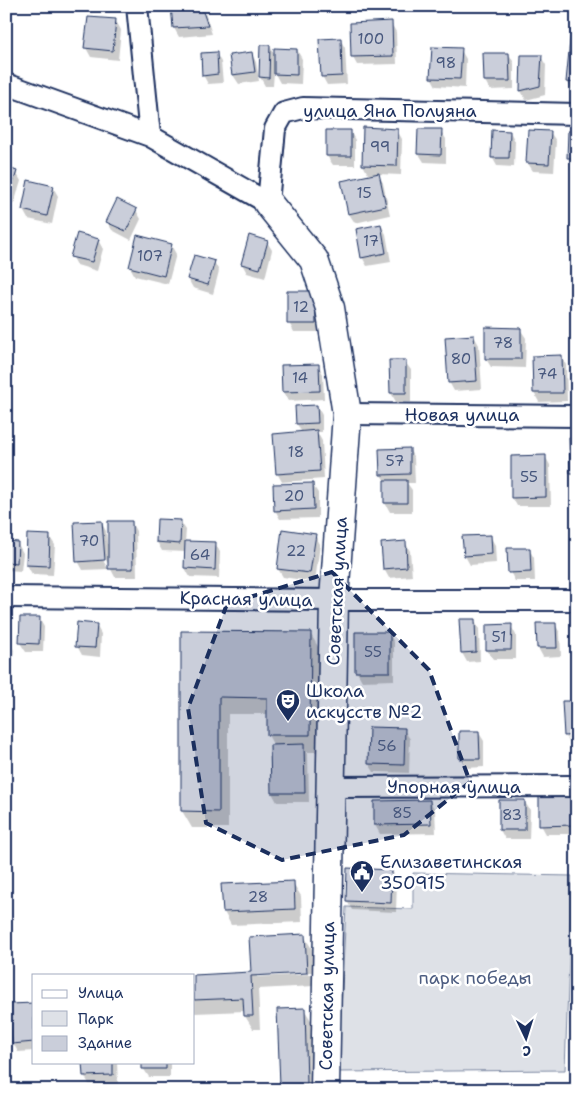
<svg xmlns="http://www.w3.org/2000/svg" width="583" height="1096" viewBox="0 0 583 1096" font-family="'Shantell Sans',sans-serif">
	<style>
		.green { fill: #dee1e7; stroke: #7c88a2 }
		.shadow { fill: #0003 }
		.building { fill: #caceda; stroke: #1b2f5e }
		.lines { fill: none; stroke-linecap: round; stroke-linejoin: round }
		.street-casing { stroke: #1b2f5e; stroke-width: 24 }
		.secondary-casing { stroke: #1b2f5e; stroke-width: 31 }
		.street { stroke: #fff; stroke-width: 20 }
		.secondary { stroke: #fff; stroke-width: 28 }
		.marked { fill: #1b2f5e; fill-opacity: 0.2; stroke: #1b2f5e; stroke-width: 4; stroke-dasharray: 10 6; stroke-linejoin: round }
		.labels { text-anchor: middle; stroke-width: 5; stroke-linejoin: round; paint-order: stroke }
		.number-label { font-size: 15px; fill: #47577d }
		.street-label { font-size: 18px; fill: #1b2f5e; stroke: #fff }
		.poi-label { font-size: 18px; fill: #1b2f5e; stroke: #fff; text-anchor: start }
		.park-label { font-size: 18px; fill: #4c5c80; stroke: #fff }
	</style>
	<rect width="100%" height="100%" fill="#fff"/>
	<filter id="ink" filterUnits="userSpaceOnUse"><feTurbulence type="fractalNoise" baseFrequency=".02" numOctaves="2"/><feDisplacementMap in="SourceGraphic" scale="10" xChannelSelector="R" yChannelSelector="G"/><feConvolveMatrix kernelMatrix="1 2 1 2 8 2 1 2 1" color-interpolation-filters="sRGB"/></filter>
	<g filter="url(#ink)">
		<path class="green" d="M413,873L572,876L565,1070L338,1072L346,907L413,909Z"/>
		<path class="shadow" d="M201,6L205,13L212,34L179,37L174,28Z
			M116,21L121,30L118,60L91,57L86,48Z
			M391,23L396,32L397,64L357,65L352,56Z
			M577,32V91L572,90L567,81Z
			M340,39L345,48L347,84L327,85L322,76Z
			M270,46L275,56L297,50L302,59L301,84L280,83L274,72L273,86H265L260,77Z
			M461,50L466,59L465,88L436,86L431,77Z
			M216,53L221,62L223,83L208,84L203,75Z
			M251,53L256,62L259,81L239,84L233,75Z
			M509,54L514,63V89L490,90L485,81Z
			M523,56L541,57L546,65L545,95L526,100L521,91Z
			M397,130L402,139L401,175L378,174L383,183L390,215L355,223L349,214L342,182L375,175L374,174H368L363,165Z
			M350,131L355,140V165H333L327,156Z
			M441,131L446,139V163L424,162L419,154Z
			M510,132L515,141L514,167L497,166L492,157Z
			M550,132L556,141L554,172L533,171L527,162Z
			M577,133V167H574L569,158Z
			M6,168L16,172L21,181L14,204L6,202Z
			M53,187L58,196L52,224L28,219L23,210Z
			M136,210L141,219L131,240L112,230L107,222Z
			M381,225L386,234L391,262L367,266L362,257Z
			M98,240L103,249L97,271L77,265L72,256Z
			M267,242L272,250L265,278L247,273L242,264Z
			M171,245L176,254L168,284L135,276L130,267Z
			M214,262L219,271L213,294L193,288L188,279Z
			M315,292L320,332H294L289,323Z
			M520,329L526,338L525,368L491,367L486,359Z
			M474,336L479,345L482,389L454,391L449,382Z
			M561,356L566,365L567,401L539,402L534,393Z
			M405,362L411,370V402H396L391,393Z
			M318,365L323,374L324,399L288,401L283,392L282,367Z
			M317,406L322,415V432H317L322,441L324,479L282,482L277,473L302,433L297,424Z
			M577,439V481H576L571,472Z
			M409,449L414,458L415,483H407L412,490V512H390L385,503V481L381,475Z
			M545,456L550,465L551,506H517L512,497Z
			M312,484L318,493V518L280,519L275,510Z
			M180,521L186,530L185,542L215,543L220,552L219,578L190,577L185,568L186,552L162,551L157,542Z
			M101,522L106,531L107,544H109L131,522L136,531L137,577H115L103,554L100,555L108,569L83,570L78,561Z
			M28,535L49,536L55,545L53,575L32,574L27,565Z
			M315,535L320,544L315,582L283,577L278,569Z
			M490,536L495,545L496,563L470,565L465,556Z
			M405,542L410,551L412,576L389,578L384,569Z
			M6,543L18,544L23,553L21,571L6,570Z
			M529,549L534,558L535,581H515L510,572Z
			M21,618H39L44,627L43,652H26L20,643Z
			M474,620L479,629L480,661L467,662L462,653Z
			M555,624L560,633L561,656L543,657L538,648L537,625Z
			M96,625L101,634L100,657L82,655L77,646Z
			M511,626L516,635V659H493L487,650Z
			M182,632L310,633L320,650L319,752H307L308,754L309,802H277L272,793L271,746H274L268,735V714H228V828H192L182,811Z
			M389,634L394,642V680L362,681L357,672Z
			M6,641H9L14,650L12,667H6Z
			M577,702V744H570L565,735Z
			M404,730L410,739L409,773L374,772L369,764Z
			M479,733L484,741V767L466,768L461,759Z
			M573,796L577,803V834H546L541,825Z
			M430,801L435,810L436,833L380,834L375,825V803Z
			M524,801L530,810L529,839H505L500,830Z
			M348,870L392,871L397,880L396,912L352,910L347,901Z
			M293,883L301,896L302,922L231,925L224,912Z
			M304,936L312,949L313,972L257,974V977L313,974L314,986L258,989L260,1029H253L245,1016V1011L195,1013L194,1010V976L252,973Z
			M34,1004V1051L18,1052L11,1039V1066H6V1018L12,1029Z
			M304,1009L312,1022L314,1090H284L281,1085Z
			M84,1062H117L118,1084H89L84,1075Z
			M144,1062H170V1077H149L143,1068Z"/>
		<path class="building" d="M171,6H201L208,26L173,28Z
			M88,17L116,19L113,51L84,48Z
			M392,21L393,56L351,57L350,23Z
			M571,30L577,31V83L566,82Z
			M341,38L342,76L321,77L319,39Z
			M260,45H270L269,78L259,77Z
			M432,47L462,48L460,79L430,78Z
			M274,48L297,49V75L274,74Z
			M217,52L218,74L202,76L201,53Z
			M252,52L255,72L232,75L229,55Z
			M483,53H509L510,81H484Z
			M521,55H542L540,86L520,91Z
			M363,127L398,129L397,166L362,165Z
			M418,129H442L441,155L417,154Z
			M326,130H351V156H326Z
			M492,130L510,131L509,158H491Z
			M528,130L551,131L549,164L526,163Z
			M568,131H577V158H567Z
			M6,167L17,171L9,196L6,195Z
			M379,173L386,206L348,214L341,181Z
			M28,180L54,186L47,216L22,210Z
			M117,199L137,209L126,231L106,222Z
			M381,224L386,253L361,258L356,229Z
			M77,233L99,239L92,262L70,257Z
			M137,235L172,244L164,276L129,267Z
			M249,235L268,241L260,269L241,264Z
			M194,255L215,261L208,285L187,279Z
			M287,291H315L316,324H287Z
			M485,327L521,328V359H485Z
			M474,335L477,381L448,383L445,337Z
			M562,355L563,393H533L532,356Z
			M389,360H406V393H390Z
			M319,364L320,391L282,392L281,365Z
			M317,405L318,423L296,424L295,406Z
			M317,430L320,471L276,474L273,434Z
			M569,438H577V473H570Z
			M410,448V474L380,475L379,449Z
			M546,455V497L511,498V456Z
			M384,480H407V503H384Z
			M313,483L314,509L274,511L273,484Z
			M157,519L181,520L180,544L156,542Z
			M102,521L105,560L76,562L74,522Z
			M108,521H132L133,569H108Z
			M282,529L316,534L310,573L277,569Z
			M27,534L50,535L49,566L26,565Z
			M491,535L492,554L464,556L462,536Z
			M6,541L18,542L17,563L6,562Z
			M185,541L216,542L215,570L184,568Z
			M406,541L407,567L383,569L381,543Z
			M507,548H530L531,572L508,573Z
			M20,617H40L39,644L19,643Z
			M459,619H475L476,652L461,653Z
			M77,622L97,624L95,648L75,647Z
			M536,623H556L557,648H537Z
			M512,624L511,650H486V625Z
			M181,631L311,632L310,735H267V698L219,697V812L181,811Z
			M355,632H390V672H355Z
			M6,640H9L7,659H6Z
			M562,701H577V735L564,736Z
			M369,727L405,728L404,765L368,764Z
			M459,731H479L480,759H459Z
			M304,744L305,793H271L270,745Z
			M539,795H574V825L539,826Z
			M430,800L431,824L374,825V801Z
			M499,800H525V830H499Z
			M347,868L392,870L391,903L346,901Z
			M294,881L295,909L223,912L221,884Z
			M305,934L307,973L251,976L253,1016H244L243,998L194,1000V975L251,972L249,937Z
			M34,1003V1042L12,1044L10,1004Z
			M305,1008L307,1084L280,1085L277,1009Z
			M82,1062H113V1075L83,1076Z
			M142,1062H166V1069H142Z"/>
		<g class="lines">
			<g class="street-casing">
				<path id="street" d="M137,6L150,136
					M6,84L150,136L268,203L275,129L284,113L303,108L577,114
					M347,414L577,416
					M6,597L334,600H577
					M331,787L577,786"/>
			</g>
			<g class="secondary-casing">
				<path id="secondary" d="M268,203L314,260L330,308L347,414L334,600L325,1090"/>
			</g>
			<use href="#street" class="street"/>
			<use href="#secondary" class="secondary"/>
		</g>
	</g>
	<path class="marked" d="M332,572L429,670L470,782L404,835L282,860L206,823L188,708L227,604Z"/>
	<defs>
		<g id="theatre-pin" transform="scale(1.25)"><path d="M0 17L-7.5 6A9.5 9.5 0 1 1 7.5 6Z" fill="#1b2f5e" stroke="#fff"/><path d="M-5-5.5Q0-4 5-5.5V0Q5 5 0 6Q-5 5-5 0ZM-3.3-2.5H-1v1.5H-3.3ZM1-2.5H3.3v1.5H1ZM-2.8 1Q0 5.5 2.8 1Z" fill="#fff"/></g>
		<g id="civic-pin" transform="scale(1.25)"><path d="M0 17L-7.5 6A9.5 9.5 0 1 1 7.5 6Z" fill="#1b2f5e" stroke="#fff"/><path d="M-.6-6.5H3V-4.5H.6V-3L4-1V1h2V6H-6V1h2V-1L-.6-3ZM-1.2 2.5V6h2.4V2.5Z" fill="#fff"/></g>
	</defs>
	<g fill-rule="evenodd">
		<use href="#theatre-pin" x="288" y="701"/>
		<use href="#civic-pin" x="362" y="872"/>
	</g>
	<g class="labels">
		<g class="number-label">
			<text x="371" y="44">100</text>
			<text x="446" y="68">98</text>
			<text x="380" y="152">99</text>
			<text x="364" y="198">15</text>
			<text x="371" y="246">17</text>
			<text x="150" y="261">107</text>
			<text x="301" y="312">12</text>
			<text x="503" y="348">78</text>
			<text x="461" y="364">80</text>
			<text x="547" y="379">74</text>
			<text x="300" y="383">14</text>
			<text x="296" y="457">18</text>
			<text x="395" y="466">57</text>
			<text x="529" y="482">55</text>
			<text x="294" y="501">20</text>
			<text x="89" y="546">70</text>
			<text x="296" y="556">22</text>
			<text x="200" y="560">64</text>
			<text x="499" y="642">51</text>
			<text x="373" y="657">55</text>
			<text x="387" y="751">56</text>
			<text x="402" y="818">85</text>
			<text x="512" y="820">83</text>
			<text x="258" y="902">28</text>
		</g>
		<g class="street-label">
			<text x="390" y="117">улица Яна Полуяна</text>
			<text x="462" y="421">Новая улица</text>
			<text transform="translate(337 591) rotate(-87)" y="6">Советская улица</text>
			<text transform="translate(246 599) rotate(1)" y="6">Красная улица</text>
			<text x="454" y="793">Упорная улица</text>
			<text transform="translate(327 996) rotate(-89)" y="6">Советская улица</text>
		</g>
		<g class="poi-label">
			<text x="306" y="697">Школа<tspan x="306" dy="21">искусств №2</tspan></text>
			<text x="380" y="868">Елизаветинская<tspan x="380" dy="21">350915</tspan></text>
		</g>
		<g class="park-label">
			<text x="475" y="984">парк победы</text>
		</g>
	</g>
	<rect width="583" height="1096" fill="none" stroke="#fff" stroke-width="25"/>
	<rect x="12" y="12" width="558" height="1071" fill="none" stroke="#1b2f5e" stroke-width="2" filter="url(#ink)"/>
	<rect x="32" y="974" width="162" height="90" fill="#ffffff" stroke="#a4acbf"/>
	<rect x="42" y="990" width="25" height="8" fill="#ffffff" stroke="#a4acbf"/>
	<text x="78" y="998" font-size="15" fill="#1b2f5e">Улица</text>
	<rect x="42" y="1011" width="25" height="15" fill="#dee1e7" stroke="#a4acbf"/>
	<text x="78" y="1024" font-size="15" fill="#1b2f5e">Парк</text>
	<rect x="42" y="1036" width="25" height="15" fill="#caceda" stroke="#a4acbf"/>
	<text x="78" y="1048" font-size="15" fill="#1b2f5e">Здание</text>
	<g transform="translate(526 1038) rotate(176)" stroke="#ffffff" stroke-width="4" paint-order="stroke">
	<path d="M0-4L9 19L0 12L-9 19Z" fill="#1b2f5e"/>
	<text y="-8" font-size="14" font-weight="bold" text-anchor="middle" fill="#1b2f5e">С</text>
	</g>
</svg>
